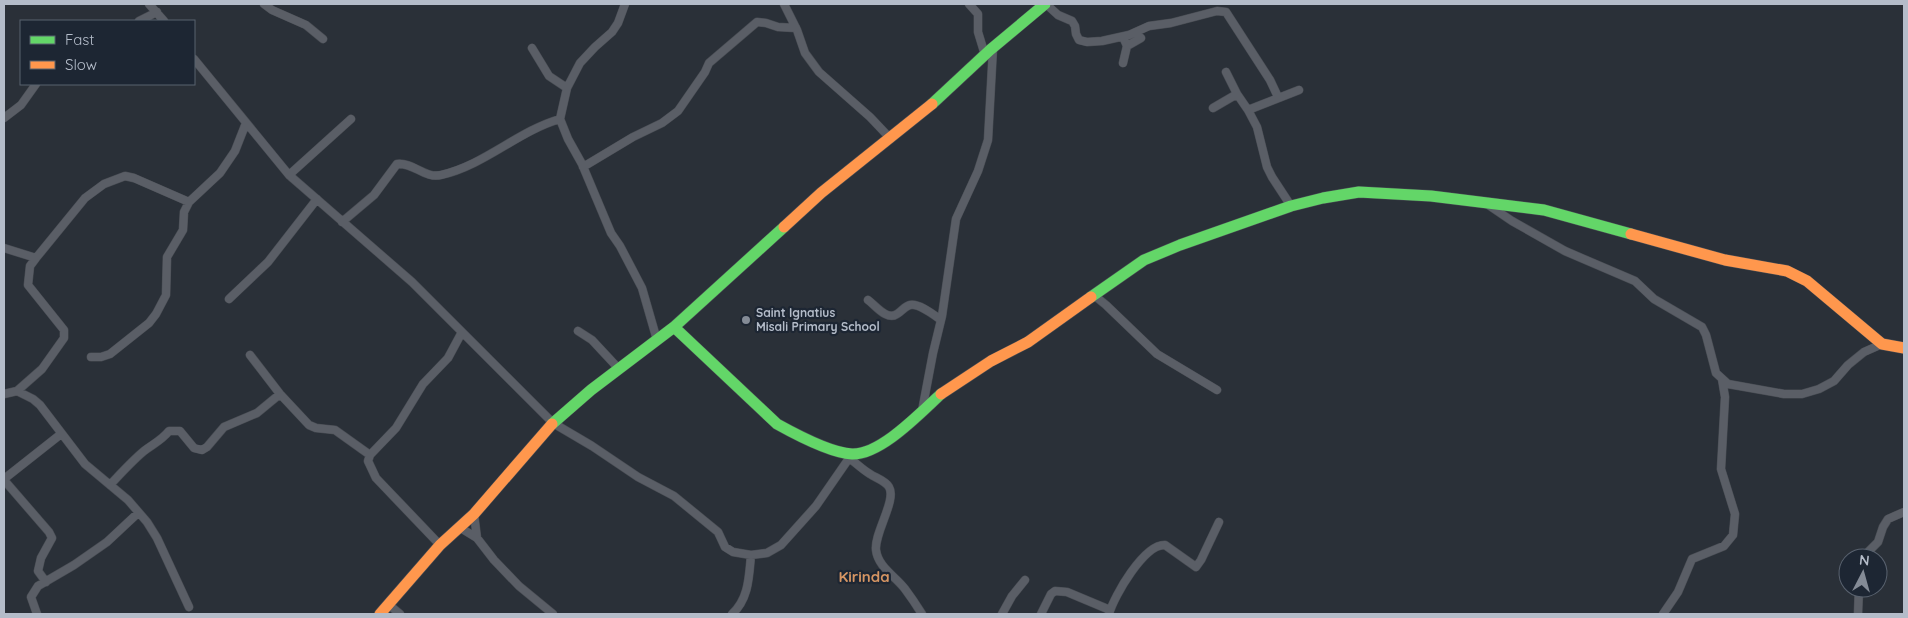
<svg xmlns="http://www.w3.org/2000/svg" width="1908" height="618" viewBox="0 0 1908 618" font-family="Quicksand,sans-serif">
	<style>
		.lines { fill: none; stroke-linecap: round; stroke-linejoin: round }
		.street-casing { stroke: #484c53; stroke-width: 9 }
		.fast-casing { stroke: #484c53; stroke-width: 12 }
		.slow-casing { stroke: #484c53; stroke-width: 12 }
		.street { stroke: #5a5e66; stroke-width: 8 }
		.fast { stroke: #63d668; stroke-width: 11 }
		.slow { stroke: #ff974d; stroke-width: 11 }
		.poi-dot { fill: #848b96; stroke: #1d2633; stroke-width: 2 }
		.labels { text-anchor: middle; stroke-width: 4.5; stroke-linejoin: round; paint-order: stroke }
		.poi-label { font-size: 12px; font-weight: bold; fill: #b4bcc9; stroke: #1d2633; text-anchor: start }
		.quarter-label { font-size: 15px; font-weight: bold; fill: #d59563; stroke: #1d2633 }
	</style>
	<rect width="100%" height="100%" fill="#2a3038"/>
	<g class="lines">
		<g class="street-casing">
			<path id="street" d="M149,4L164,21
				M264,4L272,10L306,25L323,39
				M625,4L618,23L612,32L595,47L580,63L567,88L560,119L568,139L582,164L611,233L620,246L642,288L657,340
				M784,4L797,30L805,53L819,72L870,117L889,137
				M969,4L978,14V32L985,55
				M1046,4L1058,15L1072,21L1075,26L1076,34L1079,40L1087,42L1102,41L1129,35L1149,26L1171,23L1217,11L1226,12L1270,80L1278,97
				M139,21L157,12
				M1127,46L1141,38
				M532,48L549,76L567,88
				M194,59L289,175L412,282L553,423L592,446L638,477L674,496L718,532L725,547L733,552L751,555L767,553L781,545L816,506L852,454
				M1123,63L1127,46L1123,37
				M1226,72L1237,94L1248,110L1257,127L1267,167L1272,177L1291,206
				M1213,108L1237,94
				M1248,110L1299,90
				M4,118L21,105L36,84
				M583,167L633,137L662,123L678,111L705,72L709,63L757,22L766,23L778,27L796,28
				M289,175L351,119
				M1487,204L1512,221L1565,251L1635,281L1654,299L1702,327L1706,335L1716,373L1728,384L1784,394H1802L1819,389L1834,381L1848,365L1864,352L1882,344
				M342,222L374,195L397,164C413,162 425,179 441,175C485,165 518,131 560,119
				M4,248L36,258
				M1095,296L1106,305L1157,354L1217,390
				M229,299L268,262L317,199
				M868,300C876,306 887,321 897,314C901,312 905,306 910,305C919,303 934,315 941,320
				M578,331L592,340L619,369
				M250,355L280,394L309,425L316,428L335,430L370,455
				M91,357H101L110,354L149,323L156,314L166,295L167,257L183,230L184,212L189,202L220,173L235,151L246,123
				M17,391L42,369L64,338V330L28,285L30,266L36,258L85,198L104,184L125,176L134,178L189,202
				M4,394L17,391L33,399L40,405L85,464L128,500L147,522L157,538L189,607
				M922,411L933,353L942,316L956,219L978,171L988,140L993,48
				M849,458C856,463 863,470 870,474C876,478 886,481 889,487C897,500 874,533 876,550C878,567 895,576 905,589C911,597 917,606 922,614
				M4,479L61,434
				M4,480L49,532L52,538L41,558L38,571L46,582
				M110,485C121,473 132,461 144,451C153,444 162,440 169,431H180L194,448L202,450L207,447L224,427L257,413L280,394
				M474,514L477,538
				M459,527L477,538L494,560L519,586L553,614
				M440,545L376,478L368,461L370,455L396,428L423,384L448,358L462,332
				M1862,558L1878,542L1883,527L1888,519L1904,512
				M388,604L400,614
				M37,614L31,597L38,586L74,565L107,542L138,513
				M732,614C749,599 749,576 751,555
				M1002,614L1012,596L1025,580
				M1041,614L1051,594L1055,591L1067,592L1110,610
				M1109,614C1114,596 1144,544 1165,545L1196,567L1201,560L1219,522
				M1663,614L1678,592L1692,559L1724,546L1733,535L1735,514L1721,469L1725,397L1722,379
				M1858,614L1859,588"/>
		</g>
		<g class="fast-casing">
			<path id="fast" d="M932,104L990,50L1045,4
				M1091,297L1144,260L1180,245L1291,206L1323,198L1359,192L1431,196L1544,210L1631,234
				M674,327L777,424C795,434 832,453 852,454C881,455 921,412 941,394
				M552,424L591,390L674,327L784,227"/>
		</g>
		<g class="slow-casing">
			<path id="slow" d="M784,227L821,193L932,104
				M1631,234L1725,260L1787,271L1807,281L1882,344L1904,348
				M941,394L991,361L1028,342L1091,297
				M380,614L440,545L474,514L552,424"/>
		</g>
		<use href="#street" class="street"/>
		<use href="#fast" class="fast"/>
		<use href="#slow" class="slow"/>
	</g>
	<circle class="poi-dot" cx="746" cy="320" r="5"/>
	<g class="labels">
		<g class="poi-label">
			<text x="756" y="317">Saint Ignatius<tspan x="756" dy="14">Misali Primary School</tspan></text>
		</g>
		<g class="quarter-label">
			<text x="864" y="582">Kirinda</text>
		</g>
	</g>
	<rect width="1908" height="618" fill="none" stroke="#b4bcc9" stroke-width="10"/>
	<rect x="20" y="20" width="175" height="65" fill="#1d2633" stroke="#59626f"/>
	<rect x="30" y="36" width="25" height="8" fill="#63d668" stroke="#59626f"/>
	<text x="65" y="45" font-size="15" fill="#b4bcc9">Fast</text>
	<rect x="30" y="61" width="25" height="8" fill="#ff974d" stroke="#59626f"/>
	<text x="65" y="70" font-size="15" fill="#b4bcc9">Slow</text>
	<g transform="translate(1863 573) rotate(6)"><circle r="24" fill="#1d2633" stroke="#59626f"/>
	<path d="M0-4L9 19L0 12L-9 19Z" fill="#848b96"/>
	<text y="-8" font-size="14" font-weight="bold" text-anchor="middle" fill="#b4bcc9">N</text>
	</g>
</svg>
